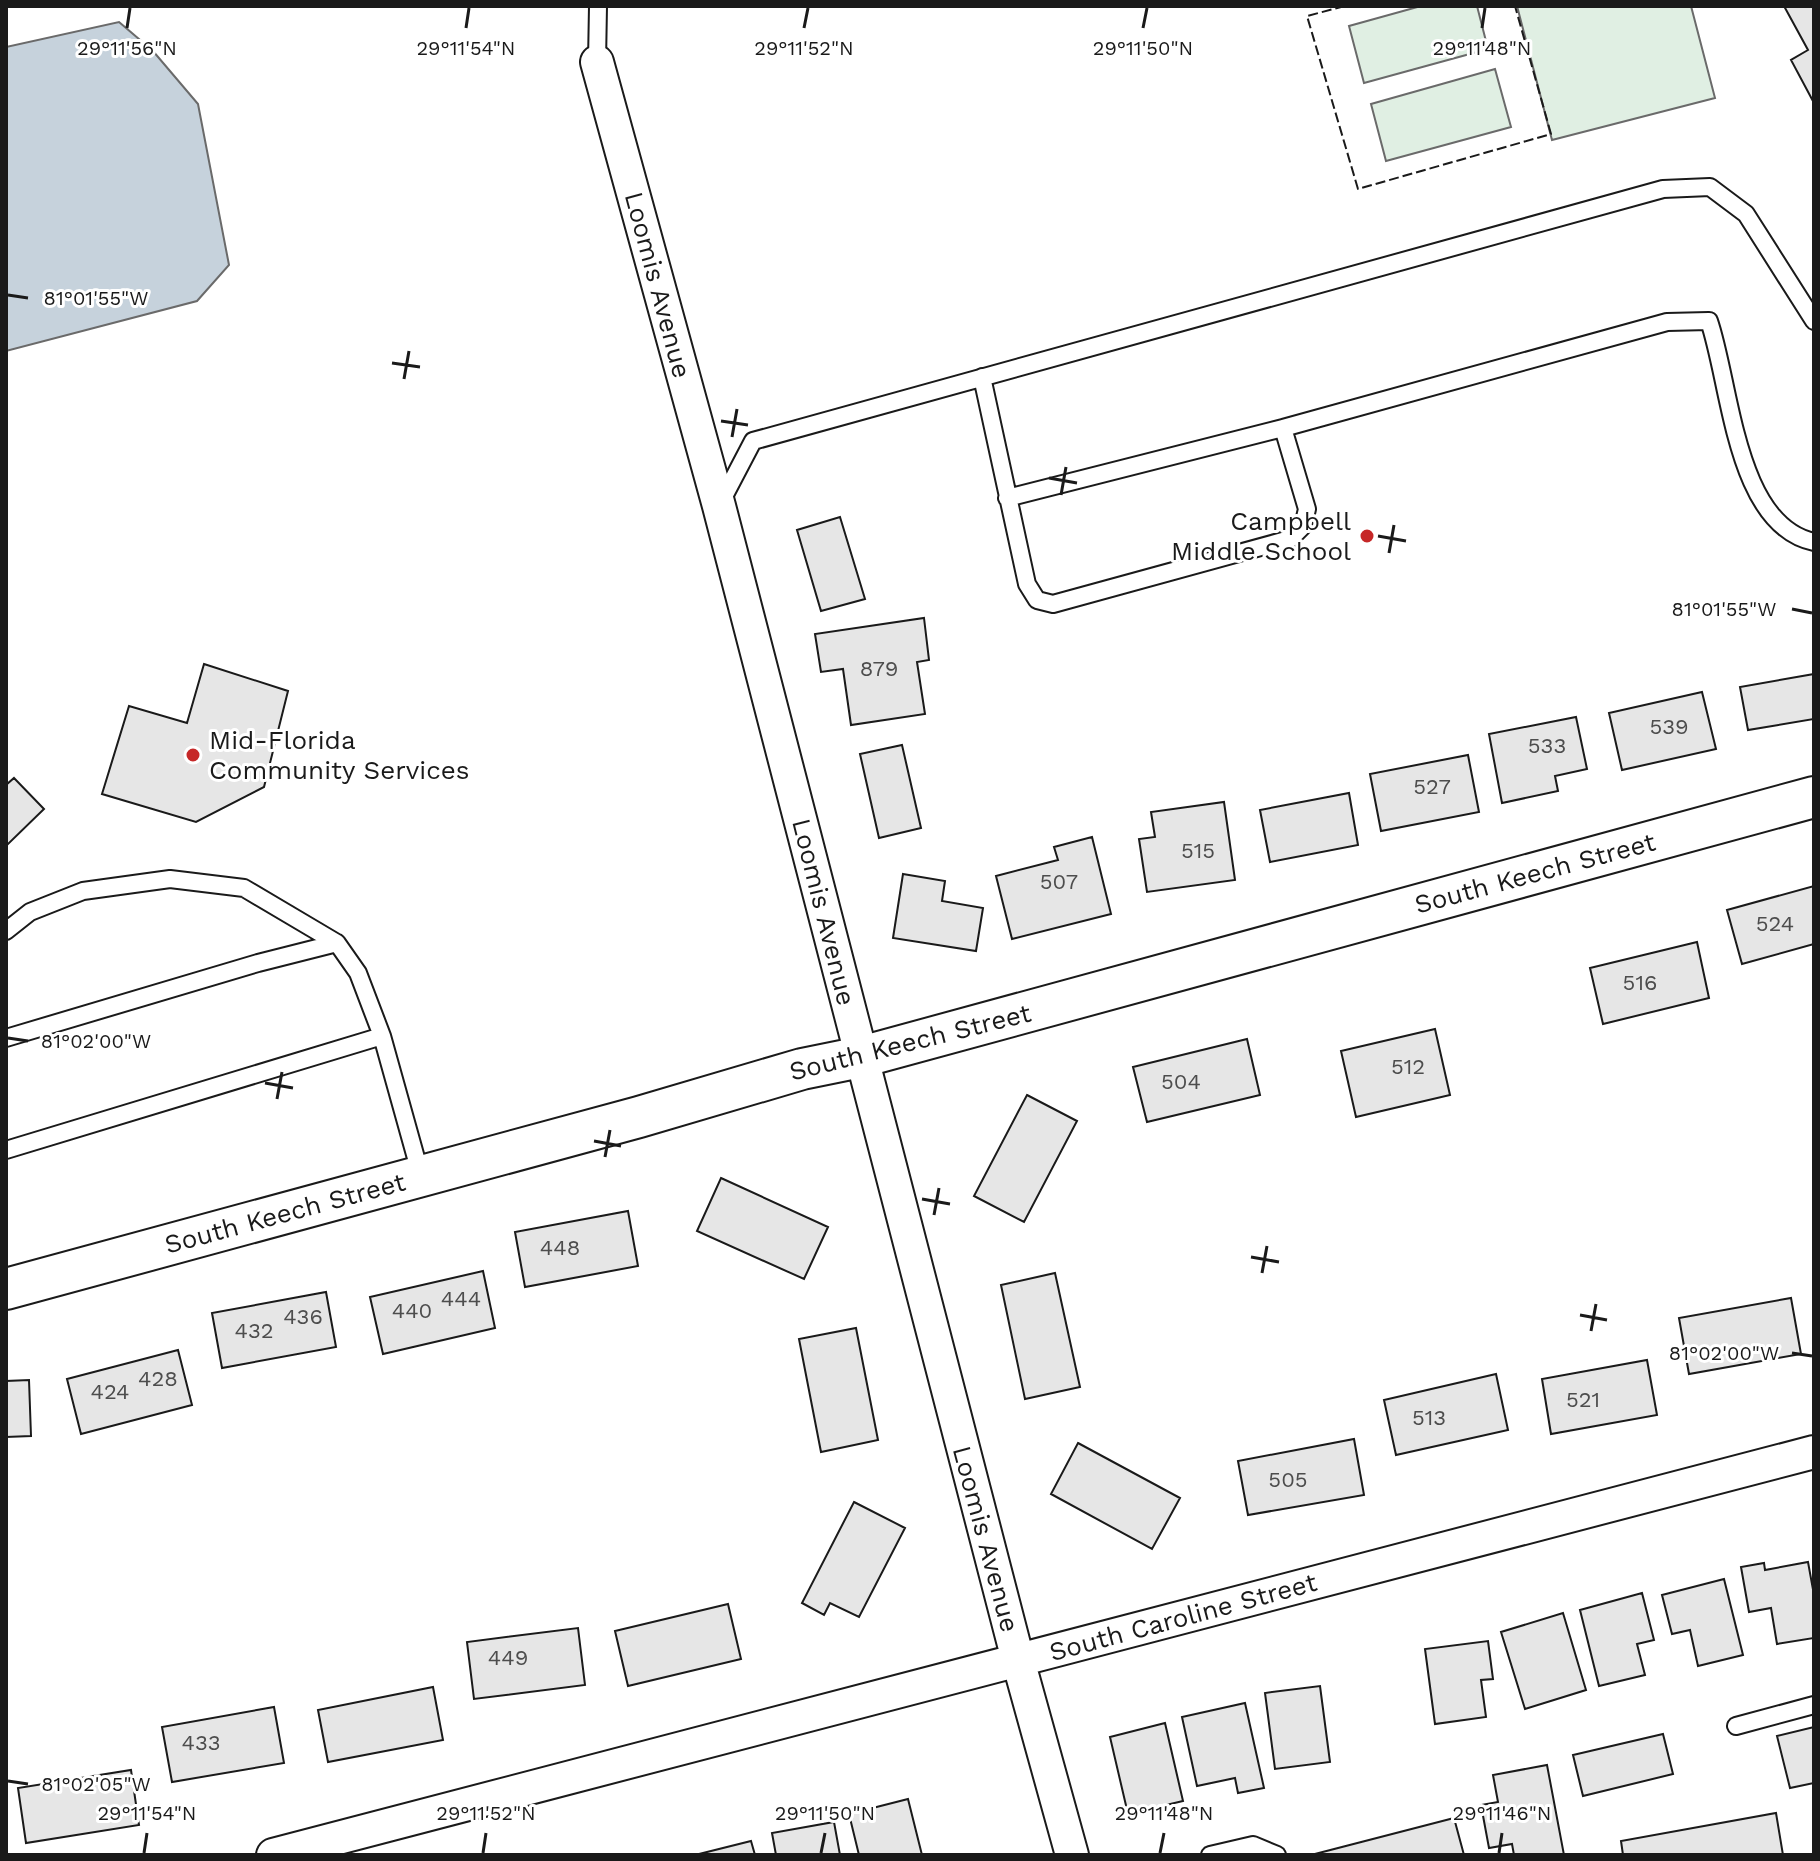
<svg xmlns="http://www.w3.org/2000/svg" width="1820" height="1861" viewBox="0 0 1820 1861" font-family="'Work Sans',sans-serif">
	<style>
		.green { fill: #e0efe3; stroke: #6a6a6a; stroke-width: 2 }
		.water { fill: #c6d2dc; stroke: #6a6a6a; stroke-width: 2 }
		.building { fill: #e6e6e6; stroke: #1a1a1a; stroke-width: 2 }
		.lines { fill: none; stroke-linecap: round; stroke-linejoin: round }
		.service-casing { stroke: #1a1a1a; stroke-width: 20 }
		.minor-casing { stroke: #1a1a1a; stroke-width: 36 }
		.tertiary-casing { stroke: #1a1a1a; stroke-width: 44 }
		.service { stroke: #fff; stroke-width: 16 }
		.minor { stroke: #fff; stroke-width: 32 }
		.tertiary { stroke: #fff; stroke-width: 40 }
		.fence { stroke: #1a1a1a; stroke-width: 2; stroke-dasharray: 10 4; stroke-linecap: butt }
		.ticks { fill: none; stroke: #1a1a1a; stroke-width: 3 }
		.poi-dot { fill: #c62828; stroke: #fff; stroke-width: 3 }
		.labels { text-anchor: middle; stroke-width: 6; stroke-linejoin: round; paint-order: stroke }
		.number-label { font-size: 22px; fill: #4d4d4d }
		.street-label { font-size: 26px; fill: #1a1a1a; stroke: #fff }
		.poi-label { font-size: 26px; fill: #1a1a1a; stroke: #fff; text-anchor: end }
		.ticks-label { font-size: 20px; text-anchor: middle; fill: #1a1a1a; stroke: #fff; stroke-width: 6; stroke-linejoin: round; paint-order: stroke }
	</style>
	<rect width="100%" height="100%" fill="#fff"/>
	<path class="green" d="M1421,6H1477L1488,49L1364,83L1349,26Z
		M1517,6H1691L1715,98L1552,140Z
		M1495,69L1511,127L1386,161L1371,104Z"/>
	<path class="water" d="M119,22L153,51L198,104L229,265L197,301L6,351V47Z"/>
	<path class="building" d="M1784,6H1814V103L1791,60L1808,50Z
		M840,517L865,599L821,611L797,530Z
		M924,618L929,660L917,662L925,714L851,725L843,669L821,672L815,634Z
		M204,664L288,691L264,787L196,822L102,794L129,706L187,723Z
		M1814,674V719L1748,730L1740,687Z
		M1702,692L1716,749L1622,770L1609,713Z
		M1576,717L1587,769L1555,776L1558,791L1502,803L1489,734Z
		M902,745L921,828L879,838L860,754Z
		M1468,755L1479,812L1381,831L1370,774Z
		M14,778L44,809L6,846V785Z
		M1349,793L1358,845L1270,862L1260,810Z
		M1224,802L1235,880L1147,892L1139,839L1155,837L1151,812Z
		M1092,837L1111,914L1012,939L996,876L1058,860L1054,847Z
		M903,874L945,881L942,901L983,908L976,951L893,938Z
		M1814,886V944L1742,964L1727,910Z
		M1697,942L1709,998L1603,1024L1590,968Z
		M1435,1029L1450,1095L1356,1117L1341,1051Z
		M1247,1039L1260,1095L1147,1122L1133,1067Z
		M1027,1095L1077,1121L1024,1222L974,1196Z
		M721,1178L828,1227L804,1279L697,1231Z
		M628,1211L638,1266L525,1287L515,1232Z
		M483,1271L495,1328L383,1354L370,1297Z
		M1055,1273L1080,1387L1025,1399L1001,1285Z
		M326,1292L336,1347L222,1368L212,1313Z
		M1791,1298L1801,1354L1689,1374L1679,1318Z
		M856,1328L878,1440L821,1452L799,1339Z
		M178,1350L192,1405L81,1434L67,1379Z
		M1647,1360L1657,1415L1551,1434L1542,1379Z
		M1496,1374L1508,1430L1396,1455L1384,1400Z
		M29,1380L31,1436L6,1437V1381Z
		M1354,1439L1364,1495L1248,1515L1238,1461Z
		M1078,1443L1180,1498L1152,1549L1051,1494Z
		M854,1502L905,1528L859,1617L830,1603L824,1615L802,1603Z
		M1808,1562L1814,1595V1638L1777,1644L1771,1608L1749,1612L1741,1567L1764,1563L1765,1570Z
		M1724,1579L1743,1655L1698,1666L1690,1630L1672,1634L1662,1595Z
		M1642,1593L1654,1640L1637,1644L1645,1675L1599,1686L1580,1610Z
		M728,1604L741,1659L628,1686L615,1631Z
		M1563,1613L1586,1690L1525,1709L1501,1632Z
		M578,1628L585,1685L474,1699L467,1642Z
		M1488,1641L1493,1679L1481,1680L1486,1717L1435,1724L1425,1649Z
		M1320,1686L1330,1762L1275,1769L1265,1693Z
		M433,1687L443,1740L328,1762L318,1710Z
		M1245,1703L1264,1788L1238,1793L1235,1778L1197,1786L1182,1717Z
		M274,1707L284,1763L172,1782L162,1727Z
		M1165,1723L1183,1801L1128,1814L1110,1737Z
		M1814,1727V1783L1790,1788L1777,1736Z
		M1663,1734L1673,1774L1583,1796L1573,1755Z
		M1547,1765L1564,1855H1514L1512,1844L1489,1848L1481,1805L1498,1802L1493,1775Z
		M131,1770L139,1825L26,1843L18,1788Z
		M908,1799L922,1855H859L849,1814Z
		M1776,1813L1783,1855H1623L1621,1841Z
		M1454,1818L1464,1855H1311Z
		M834,1822L840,1855H776L772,1833Z
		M751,1841L755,1855H695Z"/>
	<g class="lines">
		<g class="service-casing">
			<path id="service" d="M597,62L598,6
				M982,377L1027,584L1037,600L1053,604L1290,539L1303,526L1307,509L1283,428L1667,322L1709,321C1731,385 1735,525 1814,542
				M1007,498L1283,428
				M720,504L753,441L1663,189L1710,187L1746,214L1814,321
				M6,931L30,912L83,891L170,879L244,888L337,943
				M6,1038L258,963L337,943L358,973L382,1036
				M6,1150L382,1036L421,1176
				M1736,1726L1814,1705
				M1210,1855L1253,1845L1277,1855"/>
		</g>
		<g class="minor-casing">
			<path id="minor" d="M597,62L719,506L1018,1660L1072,1855
				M273,1855L1814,1452"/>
		</g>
		<g class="tertiary-casing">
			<path id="tertiary" d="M6,1289L639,1117L802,1069L861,1057L1814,797"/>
		</g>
		<use href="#service" class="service"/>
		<use href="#minor" class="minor"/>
		<use href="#tertiary" class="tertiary"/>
		<path class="fence" d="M1345,6L1307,16L1358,189L1551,134L1515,6"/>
	</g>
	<path class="ticks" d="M127,28L130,8M466,28L469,8M804,28L808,8M1143,28L1147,8M1482,28L1485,8M8,295L28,298M392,363L420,367M404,379L409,351M721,421L748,425M732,437L737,409M1049,478L1077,483M1061,495L1066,467M1378,536L1406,541M1389,553L1394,525M1792,609L1812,613M8,1038L28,1041M265,1083L293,1088M277,1099L282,1072M594,1141L621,1146M605,1157L610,1130M922,1199L950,1204M934,1215L939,1188M1251,1257L1279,1262M1262,1273L1267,1246M1580,1315L1607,1320M1591,1331L1596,1304M1792,1353L1812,1356M8,1781L28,1784M144,1853L147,1833M483,1853L486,1833M821,1853L825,1833M1160,1853L1164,1833M1499,1853L1502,1833"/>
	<g class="poi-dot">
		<circle cx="1367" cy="536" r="8"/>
		<circle cx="193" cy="755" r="8"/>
	</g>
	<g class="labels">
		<g class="number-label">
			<text x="879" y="676">879</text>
			<text x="1669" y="734">539</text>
			<text x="1547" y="753">533</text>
			<text x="1432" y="794">527</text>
			<text x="1198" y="858">515</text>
			<text x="1059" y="889">507</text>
			<text x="1775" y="931">524</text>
			<text x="1640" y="990">516</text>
			<text x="1408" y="1074">512</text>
			<text x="1181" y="1089">504</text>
			<text x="560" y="1255">448</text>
			<text x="461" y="1306">444</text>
			<text x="412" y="1318">440</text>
			<text x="303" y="1324">436</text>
			<text x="254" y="1338">432</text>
			<text x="158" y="1386">428</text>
			<text x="110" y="1399">424</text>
			<text x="1583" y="1407">521</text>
			<text x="1429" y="1425">513</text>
			<text x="1288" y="1487">505</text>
			<text x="508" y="1665">449</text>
			<text x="201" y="1750">433</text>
		</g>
		<g class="street-label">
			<text transform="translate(658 285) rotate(75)" y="9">Loomis Avenue</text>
			<text transform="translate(1535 873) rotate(-15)" y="9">South Keech Street</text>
			<text transform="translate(824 912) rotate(76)" y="9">Loomis Avenue</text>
			<text transform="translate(910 1042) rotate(-14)" y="9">South Keech Street</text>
			<text transform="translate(285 1213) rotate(-15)" y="9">South Keech Street</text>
			<text transform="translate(986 1539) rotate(75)" y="9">Loomis Avenue</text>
			<text transform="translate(1183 1617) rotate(-15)" y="9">South Caroline Street</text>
		</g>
		<g class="poi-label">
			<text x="1351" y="530">Campbell<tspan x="1351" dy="30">Middle School</tspan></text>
			<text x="209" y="749" text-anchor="start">Mid-Florida<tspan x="209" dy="30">Community Services</tspan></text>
		</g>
	</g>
	<g class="ticks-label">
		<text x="127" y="55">29°11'56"N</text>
		<text x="466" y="55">29°11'54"N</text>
		<text x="804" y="55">29°11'52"N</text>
		<text x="1143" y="55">29°11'50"N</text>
		<text x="1482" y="55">29°11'48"N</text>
		<text x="96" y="305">81°01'55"W</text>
		<text x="1724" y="616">81°01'55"W</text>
		<text x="96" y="1048">81°02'00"W</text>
		<text x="1724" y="1360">81°02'00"W</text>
		<text x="96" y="1791">81°02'05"W</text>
		<text x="147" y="1820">29°11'54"N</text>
		<text x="486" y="1820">29°11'52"N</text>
		<text x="825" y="1820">29°11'50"N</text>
		<text x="1164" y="1820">29°11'48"N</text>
		<text x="1502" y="1820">29°11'46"N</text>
	</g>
	<rect width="1820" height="1861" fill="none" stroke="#1a1a1a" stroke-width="16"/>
</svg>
